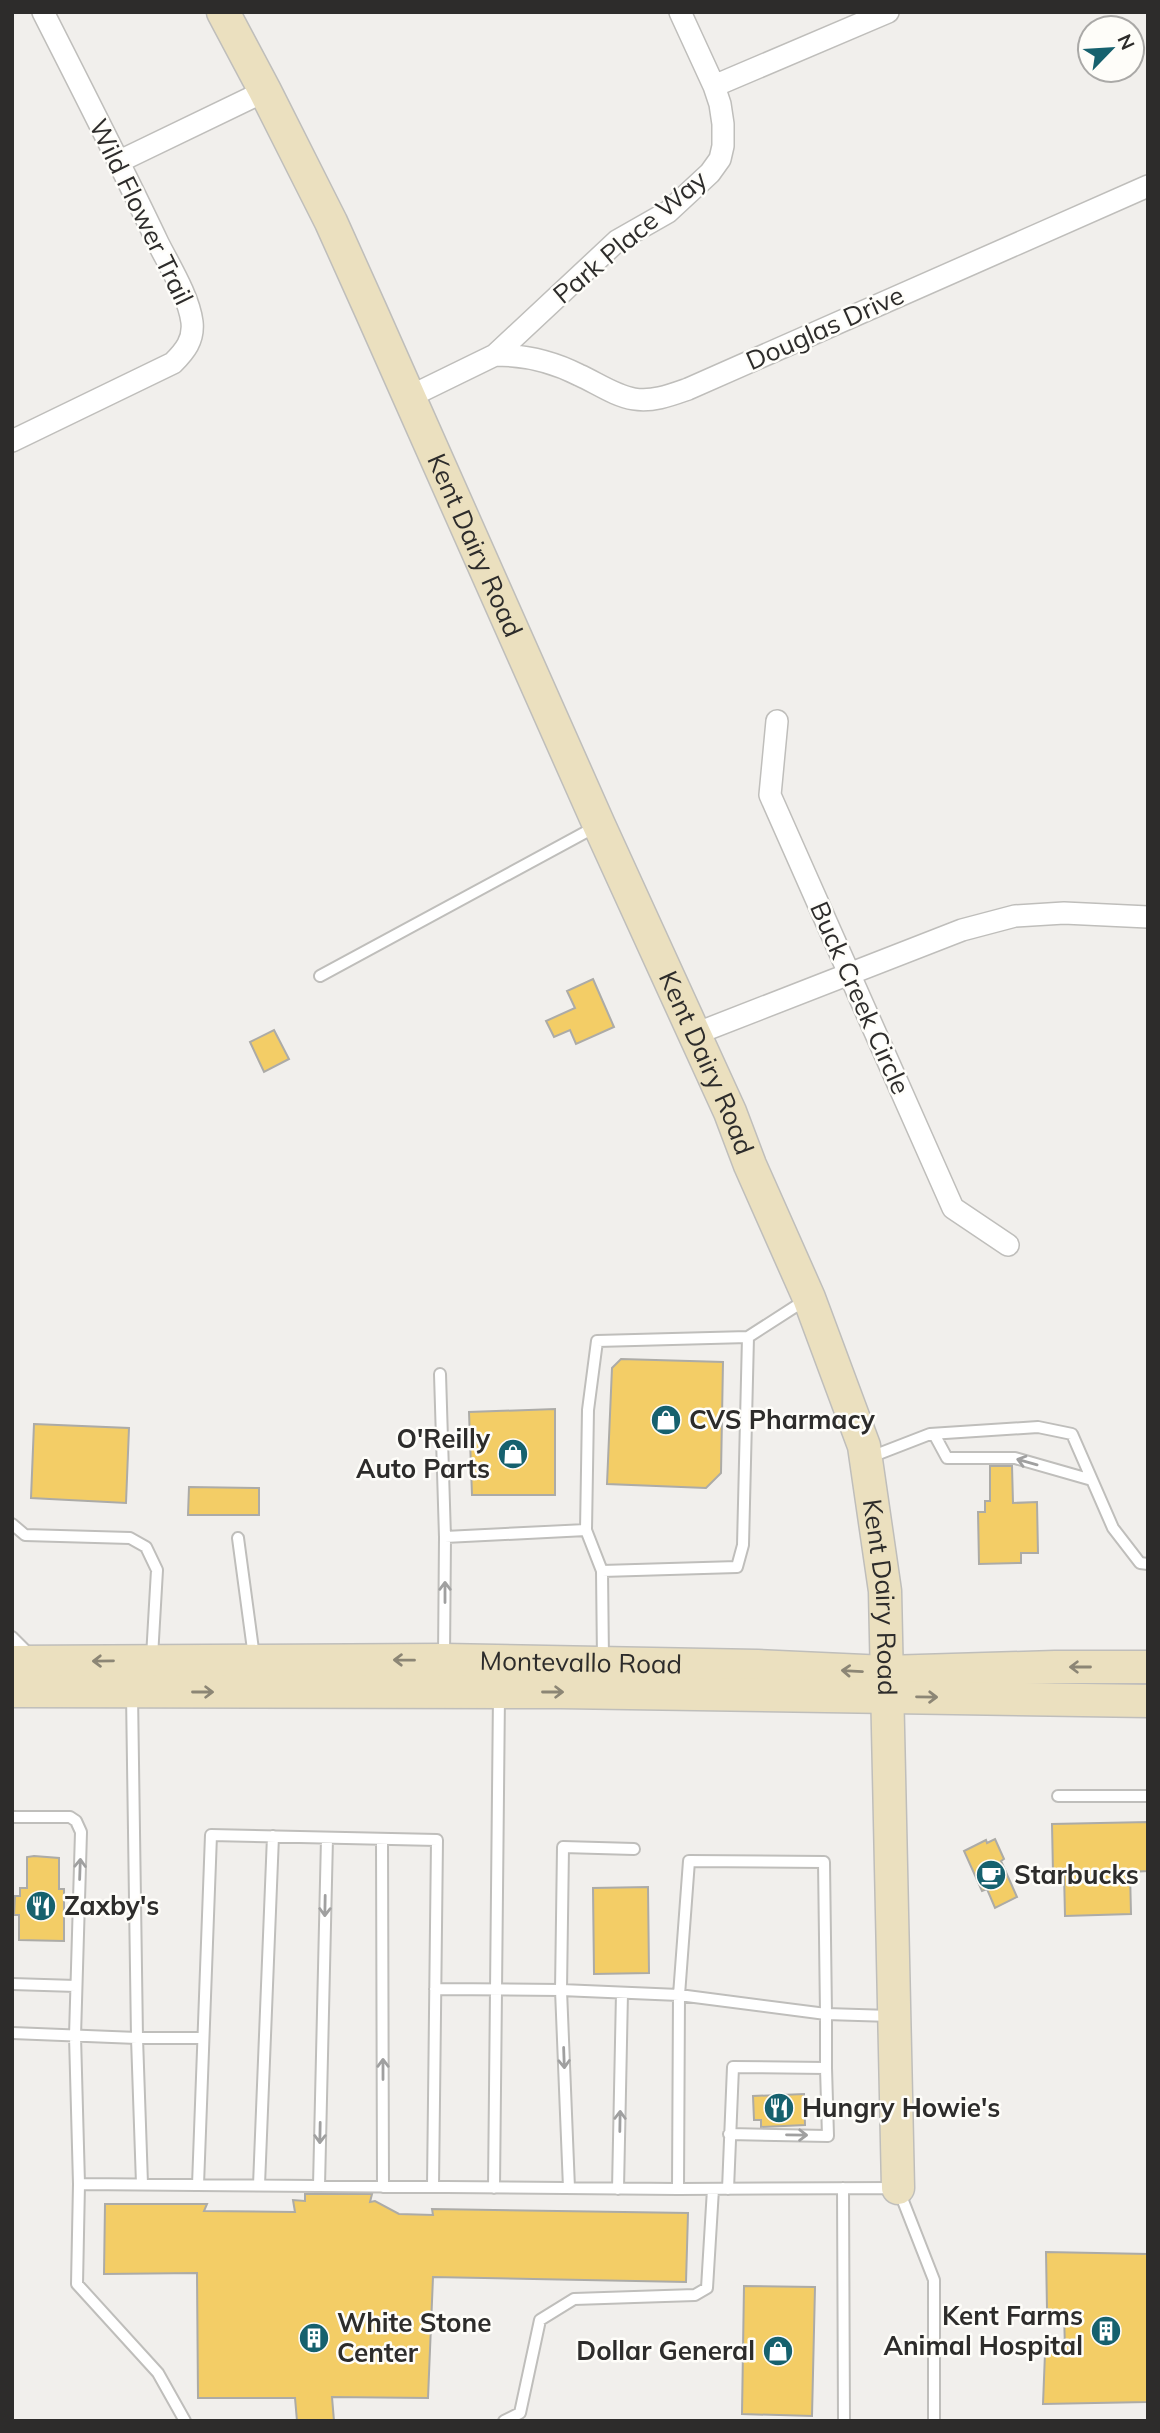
<svg xmlns="http://www.w3.org/2000/svg" width="1160" height="2433" viewBox="0 0 1160 2433" font-family="Mulish,sans-serif">
	<style>
		.building { fill: #f3cd66; stroke: #acaba7; stroke-width: 2 }
		.lines { fill: none; stroke-linecap: round; stroke-linejoin: round }
		.lane-casing { stroke: #bfbebb; stroke-width: 14 }
		.street-casing { stroke: #bfbebb; stroke-width: 24 }
		.secondary-casing { stroke: #bfbebb; stroke-width: 35 }
		.lane { stroke: #fff; stroke-width: 10 }
		.street { stroke: #fff; stroke-width: 21 }
		.secondary { stroke: #ebe0bf; stroke-width: 32 }
		.oneway { stroke: #a0a0a0 }
		.oneway2 { stroke: #8c8675 }
		.labels { text-anchor: middle; stroke-width: 5; stroke-linejoin: round; paint-order: stroke }
		.street-label { font-size: 26px; fill: #2d2c2b; stroke: #fefdf9 }
		.poi-label { font-size: 26px; font-weight: bold; fill: #2d2c2b; stroke: #fefdf9; text-anchor: start }
	</style>
	<rect width="100%" height="100%" fill="#f1efec"/>
	<path class="building" d="M593,979L614,1027L576,1044L570,1030L554,1037L546,1021L575,1008L567,991Z
		M274,1030L289,1059L264,1072L250,1042Z
		M621,1359L723,1362L721,1473L706,1488L607,1484L612,1368Z
		M555,1409V1495H472L469,1412Z
		M34,1424L129,1428L126,1503L31,1498Z
		M990,1466H1012L1013,1503L1037,1502L1038,1553H1021V1563L979,1564L978,1512H985V1501H990Z
		M189,1487L259,1488V1515H188Z
		M1148,1822V1871L1130,1872L1131,1914L1065,1916L1064,1873H1053L1052,1824Z
		M995,1839L1004,1859L1001,1861L1017,1897L995,1908L987,1889L982,1891L964,1851L986,1840L987,1843Z
		M34,1856L59,1858V1889H64V1941L19,1940V1915H14L15,1896H20V1888H27V1857Z
		M648,1887L649,1973L594,1974L593,1888Z
		M804,2094L805,2125L761,2127V2120H754L753,2096Z
		M305,2194H372L370,2202L375,2201L399,2214L433,2215L432,2209L688,2213L686,2282L433,2277L428,2398L332,2397L334,2421H297L295,2398H198L197,2273L104,2274L105,2204H207L204,2211L295,2212L293,2200L305,2201Z
		M1046,2252L1148,2254L1147,2402L1043,2404L1045,2353L1065,2349L1064,2313L1047,2309Z
		M744,2286L815,2287L812,2416L742,2414Z"/>
	<g class="lines">
		<g class="lane-casing">
			<path id="lane" d="M320,976L597,826
				M748,1337L743,1545L737,1567L602,1571L586,1530L588,1410L597,1341L748,1337L807,1299
				M440,1374L445,1537
				M934,1434L947,1458H1015L1092,1480
				M868,1458L930,1434L1038,1427L1072,1434L1113,1528L1140,1563L1148,1564
				M12,1524L25,1535L130,1538L146,1547L157,1570L152,1657
				M238,1538L254,1657
				M602,1571L603,1659
				M12,1637L30,1655
				M444,1657L445,1537L586,1530
				M1058,1796H1148
				M12,1817H70L76,1821L81,1832L75,2036L79,2184L77,2284L158,2373L185,2421
				M382,1839L383,2187
				M689,1861L824,1862L826,2014L679,1995Z
				M12,1984L76,1986
				M435,1989L561,1990L679,1995L678,2189
				M12,2033L137,2038L132,1694
				M826,2068V2014L891,2016
				M79,2184L678,2189L898,2188L934,2280V2421
				M142,2184L137,2038H203
				M198,2185L211,1835L437,1840L433,2187
				M259,2185L273,1836
				M319,2186L327,1838
				M494,2188L499,1694
				M569,2188L561,1990L563,1847L634,1849
				M843,2188L844,2421
				M618,2189L622,1993
				M728,2189L733,2067L826,2068L828,2136L729,2134
				M504,2421L520,2413L540,2320L574,2299L695,2295L707,2288L713,2189"/>
		</g>
		<g class="street-casing">
			<path id="street" d="M714,86L888,12
				M120,161L265,91
				M495,355C526,355 552,361 579,375C597,383 615,396 634,399C653,402 671,395 688,389L1148,186
				M409,397L495,355L617,241L668,212L710,173L720,159L723,146V124L720,104L714,86L680,12
				M12,441L173,363C185,351 194,340 192,322C189,297 169,265 158,243C121,165 82,89 43,12
				M777,721L770,795L953,1208L1008,1245
				M695,1034L962,930L1015,916L1064,913L1148,917"/>
		</g>
		<g class="secondary-casing">
			<g id="secondary">
				<path id="s1" d="M223,12L265,91L331,222L371,311L599,825L730,1112L750,1165L809,1298L864,1446L885,1591L898,2188"/>
				<path id="s2" d="M12,1662L444,1660L757,1666L886,1672L1055,1667H1148"/>
				<path d="M12,1691L561,1692L1148,1701"/>
			</g>
		</g>
		<use href="#lane" class="lane"/>
		<use href="#street" class="street"/>
		<use href="#secondary" class="secondary"/>
	</g>
	<defs><path id="oneway-shaft" d="M-6 0H5M1.5-3L5.5 0L1.5 3" fill="none" stroke-width="1.6" stroke-linecap="round" stroke-linejoin="round" transform="scale(1.75)"/></defs>
	<g class="oneway">
		<use href="#oneway-shaft" transform="translate(1027 1462) rotate(-164)"/>
		<use href="#oneway-shaft" transform="translate(445 1592) rotate(-90)"/>
		<use href="#oneway-shaft" transform="translate(80 1869) rotate(-88)"/>
		<use href="#oneway-shaft" transform="translate(325 1906) rotate(91)"/>
		<use href="#oneway-shaft" transform="translate(564 2058) rotate(88)"/>
		<use href="#oneway-shaft" transform="translate(383 2069) rotate(-90)"/>
		<use href="#oneway-shaft" transform="translate(620 2121) rotate(-89)"/>
		<use href="#oneway-shaft" transform="translate(320 2133) rotate(91)"/>
		<use href="#oneway-shaft" transform="translate(797 2135) rotate(1)"/>
	</g>
	<g class="oneway2">
		<use href="#oneway-shaft" transform="translate(404 1660) rotate(-179)"/>
		<use href="#oneway-shaft" transform="translate(103 1661) rotate(179)"/>
		<use href="#oneway-shaft" transform="translate(1080 1667) rotate(180)"/>
		<use href="#oneway-shaft" transform="translate(852 1671) rotate(-177)"/>
		<use href="#oneway-shaft" transform="translate(203 1692)"/>
		<use href="#oneway-shaft" transform="translate(553 1692)"/>
		<use href="#oneway-shaft" transform="translate(927 1697) rotate(1)"/>
	</g>
	<defs>
		<g id="shop-disc" transform="scale(1.575)"><circle r="9.5" fill="#16616e" stroke="#fefdf9"/><path d="M-5-2.5h2.3a2.7 3.5 0 0 1 5.4 0H5L5.5 6h-11ZM-1.5-2.5h3a1.5 2.3 0 0 0-3 0Z" fill="#fff"/></g>
		<g id="cafe-disc" transform="scale(1.575)"><circle r="9.5" fill="#16616e" stroke="#fefdf9"/><path d="M-5.5-4.5H6V0H3Q3 3.5 0 3.5H-2.5Q-5.5 3.5-5.5 0ZM3-3.2v2h1.7v-2ZM-6 4.5H4V6H-6Z" fill="#fff"/></g>
		<g id="restaurant-disc" transform="scale(1.575)"><circle r="9.5" fill="#16616e" stroke="#fefdf9"/><path d="M-5-6h1v4h1v-4h1v4h1v-4h1v5L-1.5 .5V6h-2V.5L-5-1ZM5-6V6H3V1.5H1.5Q1.5-4 5-6Z" fill="#fff"/></g>
		<g id="building-disc" transform="scale(1.575)"><circle r="9.5" fill="#16616e" stroke="#fefdf9"/><path d="M-4-6H4V6H1V3H-1V6H-4ZM-2.5-4.3h1.7v1.8h-1.7ZM.8-4.3h1.7v1.8H.8ZM-2.5-1h1.7V.8h-1.7ZM.8-1h1.7V.8H.8Z" fill="#fff"/></g>
	</defs>
	<g fill-rule="evenodd">
		<use href="#shop-disc" x="666" y="1420"/>
		<use href="#shop-disc" x="513" y="1454"/>
		<use href="#cafe-disc" x="991" y="1875"/>
		<use href="#restaurant-disc" x="41" y="1906"/>
		<use href="#restaurant-disc" x="779" y="2108"/>
		<use href="#building-disc" x="1106" y="2331"/>
		<use href="#building-disc" x="314" y="2338"/>
		<use href="#shop-disc" x="778" y="2351"/>
	</g>
	<g class="labels">
		<g class="street-label">
			<text transform="translate(141 212) rotate(64)" y="9">Wild Flower Trail</text>
			<text transform="translate(630 237) rotate(-40)" y="9">Park Place Way</text>
			<text transform="translate(825 328) rotate(-24)" y="9">Douglas Drive</text>
			<text dy="9" stroke="none"><textPath href="#s1" startOffset="590">Kent Dairy Road</textPath></text>
			<text transform="translate(860 998) rotate(66)" y="9">Buck Creek Circle</text>
			<text dy="9" stroke="none"><textPath href="#s1" startOffset="1157">Kent Dairy Road</textPath></text>
			<text dy="9" stroke="none"><textPath href="#s1" startOffset="1724">Kent Dairy Road</textPath></text>
			<text dy="9" stroke="none"><textPath href="#s2" startOffset="569">Montevallo Road</textPath></text>
		</g>
		<g class="poi-label">
			<text x="689" y="1429">CVS Pharmacy</text>
			<text x="490" y="1448" text-anchor="end">O'Reilly<tspan x="490" dy="30">Auto Parts</tspan></text>
			<text x="1014" y="1884">Starbucks</text>
			<text x="64" y="1915">Zaxby's</text>
			<text x="802" y="2117">Hungry Howie's</text>
			<text x="1083" y="2325" text-anchor="end">Kent Farms<tspan x="1083" dy="30">Animal Hospital</tspan></text>
			<text x="337" y="2332">White Stone<tspan x="337" dy="30">Center</tspan></text>
			<text x="755" y="2360" text-anchor="end">Dollar General</text>
		</g>
	</g>
	<rect width="1160" height="2433" fill="none" stroke="#2d2c2b" stroke-width="28"/>
	<g transform="translate(1111 49) rotate(65)"><circle r="33" fill="#fefdf9" stroke="#aaa9a7" stroke-width="2"/>
	<path d="M0-5L12 26L0 18L-12 26Z" fill="#16616e"/>
	<text y="-10" font-size="19" font-weight="bold" text-anchor="middle" fill="#2d2c2b">N</text>
	</g>
</svg>
